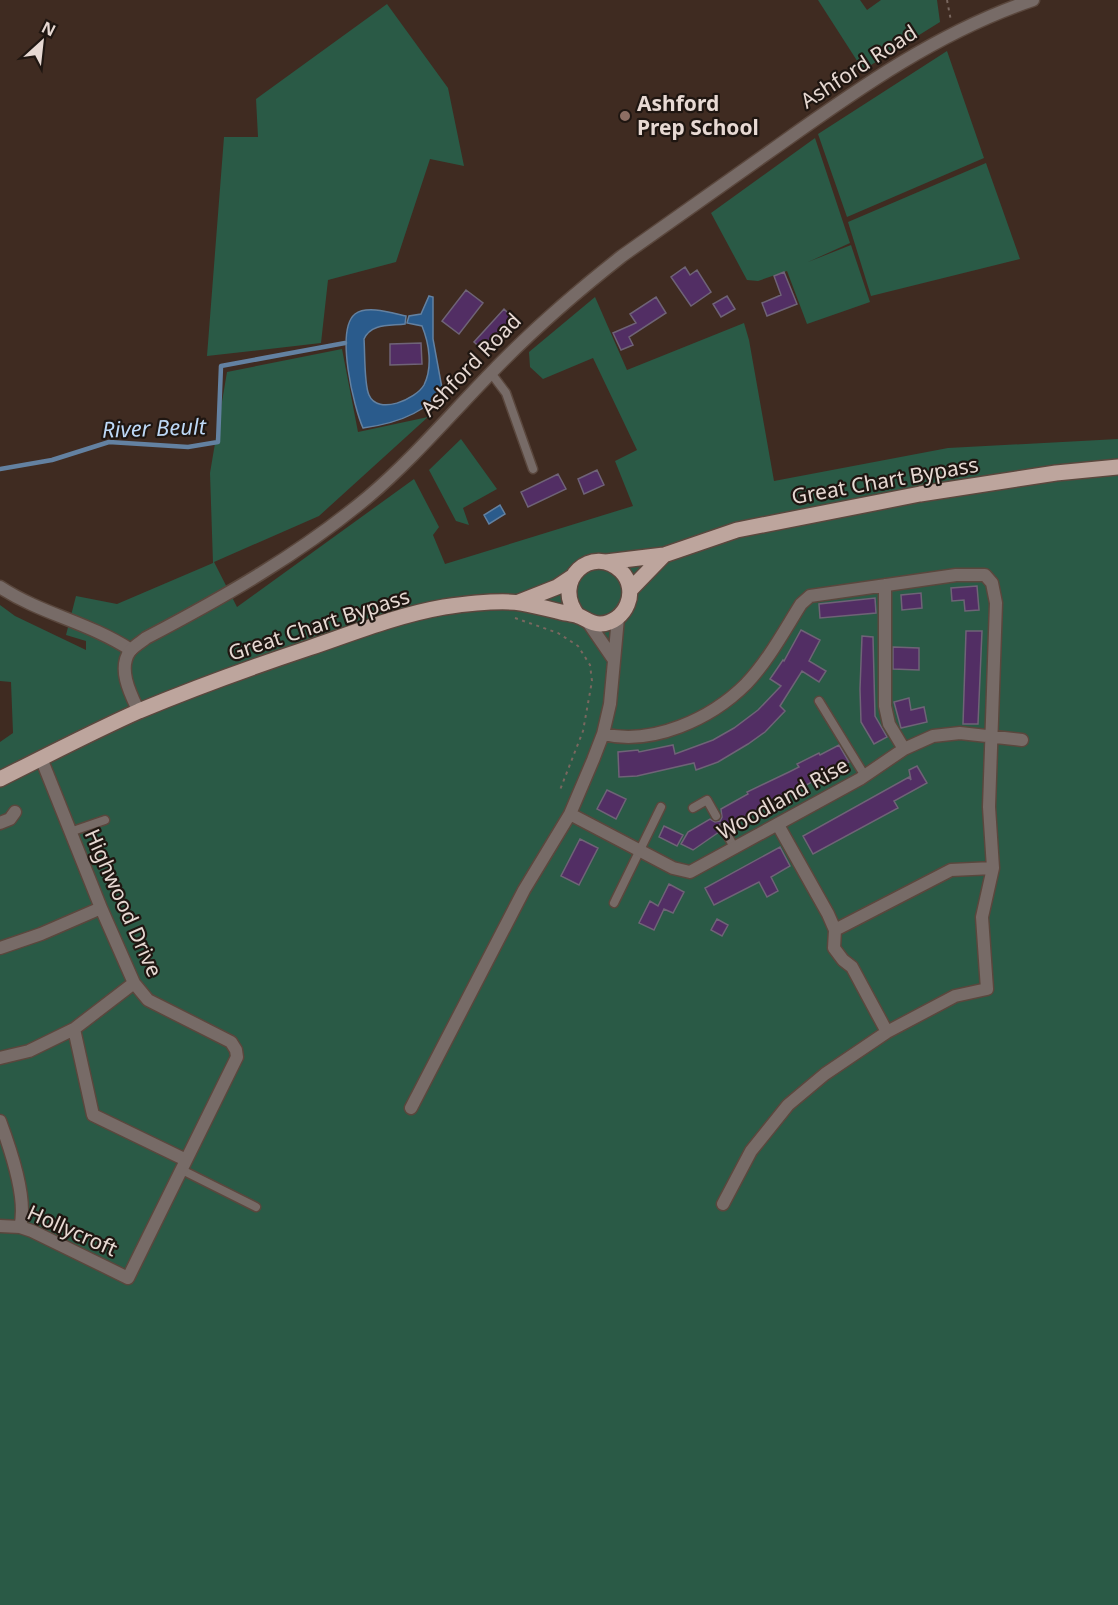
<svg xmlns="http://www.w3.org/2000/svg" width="1118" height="1605" viewBox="0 0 1118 1605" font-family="'Noto Sans',sans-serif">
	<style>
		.green { fill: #2a5a46 }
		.water { fill: #2a5b8c; stroke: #6381a1; stroke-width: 1.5 }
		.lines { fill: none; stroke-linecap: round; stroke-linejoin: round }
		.stream { stroke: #6381a1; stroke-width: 4.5 }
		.building { fill: #522e64; stroke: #6f6377; stroke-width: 1.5 }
		.service-casing { stroke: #5a473d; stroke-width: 11 }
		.minor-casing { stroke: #5a473d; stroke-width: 15 }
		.tertiary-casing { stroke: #5a473d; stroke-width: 15 }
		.primary-casing { stroke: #5a473d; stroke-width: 18 }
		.path { stroke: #79675f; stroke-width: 2; stroke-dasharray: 3 4.5; stroke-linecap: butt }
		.service { stroke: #776b67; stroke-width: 8 }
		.minor { stroke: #776b67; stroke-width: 12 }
		.tertiary { stroke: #776b67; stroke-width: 12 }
		.primary { stroke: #bda59d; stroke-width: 15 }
		.education-dot { fill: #8d6e63; stroke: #1f1611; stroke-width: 2 }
		.labels { text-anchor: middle; stroke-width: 4.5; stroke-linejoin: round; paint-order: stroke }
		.street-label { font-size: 21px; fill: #e7d9d3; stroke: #1f1611 }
		.poi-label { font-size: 21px; font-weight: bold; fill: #e7d9d3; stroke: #1f1611; text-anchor: start }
		.water-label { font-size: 22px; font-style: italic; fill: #bdd8f6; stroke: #1f1611 }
	</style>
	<rect width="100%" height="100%" fill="#3f2b21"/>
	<path class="green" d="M818,0H860L867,10L881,0H937L940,22L863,70Z
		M387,4L448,88L464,166L430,159L396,262L328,280L321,343L207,356L224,137H258L256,99Z
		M947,51L984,158L847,217L818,134Z
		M815,138L850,243L808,262L851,245L870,302L807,324L787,271L758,281L747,280L711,213Z
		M986,163L1020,259L871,296L848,222Z
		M595,297L627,370L744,323L749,340L774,481L948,448L1118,439V1605H0V742L13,733L11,682L0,681V605L15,616L86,650V641L66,635L76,596L117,604L213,563L210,473L227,372L342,349L358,432L428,417L319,516L214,562L237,607L414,479L439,527L433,535L445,564L633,506L615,461L637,450L593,358L543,379L530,367L529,352Z
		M461,439L497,489L463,508L469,525L456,521L429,470Z"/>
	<path class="water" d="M429,296L433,297V339L442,388C427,414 392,424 363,428C354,408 335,330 355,314C367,305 392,313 406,316L405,324C390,326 371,323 364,339C365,351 364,385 369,395C378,416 416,399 424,385C433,367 429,343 422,326L407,323L409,316L421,314Z
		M500,505L505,514L489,524L484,515Z"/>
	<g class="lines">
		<path class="stream" d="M0,469L52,460L109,442L188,447L218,442L221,366L345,343"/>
	</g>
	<path class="building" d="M685,267L690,275L697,270L711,292L691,306L671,277Z
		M784,272L797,304L767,316L762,303L781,295L774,276Z
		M466,290L483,303L459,334L442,321Z
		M727,296L735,309L721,317L713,304Z
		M656,297L666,313L629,337L633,345L621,350L613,333L636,323L630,314Z
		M504,309L514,319L485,352L474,342Z
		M421,343L422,364L390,365V344Z
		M597,470L604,485L584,494L578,479Z
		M558,474L566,489L528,507L521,492Z
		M977,586L979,610L965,611L964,600L952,601L951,588Z
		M921,593L922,608L902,610L901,595Z
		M875,598L876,613L820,618L819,604Z
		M801,630L820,640L809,661L826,671L819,682L802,671L780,706L785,711L765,732L748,744L718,762L696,770L694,763L637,776L619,777L618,752L638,750L639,752L673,745L675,754L713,740L734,728L758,710L781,686L770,679L783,660L784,661Z
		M966,631H982L978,724H963Z
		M862,636L873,637L875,716L887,737L874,744L861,722L860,689Z
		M893,647L919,648V670L893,669Z
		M909,698L911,710L924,707L927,722L901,728L894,702Z
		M839,745L849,762L730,826L725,823L720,824L718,828L719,832L693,850L681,844L688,832L710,819L715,822L720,821L722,817L721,809L748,794L747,792L789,772L799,767L797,764L819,753L820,755Z
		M917,766L927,783L894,801L898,808L813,854L803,836L909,777L911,780L909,770Z
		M607,790L626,799L616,819L597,809Z
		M664,826L683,835L677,846L659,837Z
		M580,839L598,848L579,885L561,876Z
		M780,847L790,866L771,877L778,891L767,897L759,882L714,905L705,888Z
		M669,884L684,892L673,913L664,909L654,930L639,923L650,901L658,906Z
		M717,919L728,925L722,936L711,930Z"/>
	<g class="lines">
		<g class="service-casing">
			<path id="service" d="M491,373L506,393L533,469
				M819,701L865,776
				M693,808L707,800L716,816
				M724,829L735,849
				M70,832L105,820
				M614,903L661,807
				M182,1170L256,1207"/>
		</g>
		<g class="minor-casing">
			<path id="minor" d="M885,585V706L889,724L904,749
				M0,587C41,614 88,622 131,650
				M588,622L614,660
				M603,734C652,746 711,719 746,684C768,661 784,631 801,604L810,596L956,575H985L992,583L996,603L989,807L993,868L982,917L987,989L955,996L887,1032L825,1074L788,1105L751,1151L723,1204
				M570,814L673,868L690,872L860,779L904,749L933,736L960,733L1022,740
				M0,823L10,819L15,812
				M778,825L828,914L835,930L834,948L843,960L852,967L887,1032
				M835,930L951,870L993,868
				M0,948L41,934L101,908
				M74,1029L93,1115L186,1160
				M0,1058L29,1051L74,1029L134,983
				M411,1108L524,890L570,814L593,760L603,734L610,704L618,618
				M0,1121C10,1148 28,1199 20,1227
				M0,1226L20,1227L32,1231L128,1278L237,1057L236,1050L231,1042L148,1000L134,983L101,908L41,758"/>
		</g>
		<g class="tertiary-casing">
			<path id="tertiary" d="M139,712C131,695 117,669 130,651C134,646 141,642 146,638C224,597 300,554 368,497C412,460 450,415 490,374C531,331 575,293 622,256C675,219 727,182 779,145C859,88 940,31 1033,0"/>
		</g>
		<g class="primary-casing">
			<path id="primary" d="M606,562L664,555L737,530L920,494L1056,473L1118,467
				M630,590L664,555
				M519,602L557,587L572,577
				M0,779C46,756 92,732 139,711C194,688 252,667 309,648C353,633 398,615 444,607C465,604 501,600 521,603C533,605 545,608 557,611C564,613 572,614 579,616C586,619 591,624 600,624C626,623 640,590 621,571C593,543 550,580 578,616"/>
		</g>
		<path class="path" d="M947,0L951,21
			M515,618L558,633L578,646L590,665L592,681L583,731L560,790"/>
		<use href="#service" class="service"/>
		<use href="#minor" class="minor"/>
		<use href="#tertiary" class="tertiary"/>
		<use href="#primary" class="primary"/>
	</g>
	<circle class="education-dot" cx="625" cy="116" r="6"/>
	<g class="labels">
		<g class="street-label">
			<text transform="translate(859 67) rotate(-33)" y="7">Ashford Road</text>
			<text transform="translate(471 365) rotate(-46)" y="7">Ashford Road</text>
			<text transform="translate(885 481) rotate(-10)" y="7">Great Chart Bypass</text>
			<text transform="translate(319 625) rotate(-18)" y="7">Great Chart Bypass</text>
			<text transform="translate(783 799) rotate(-29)" y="7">Woodland Rise</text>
			<text transform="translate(123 903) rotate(66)" y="7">Highwood Drive</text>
			<text transform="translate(72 1231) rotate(24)" y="7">Hollycroft</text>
		</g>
		<g class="poi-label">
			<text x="637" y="111">Ashford<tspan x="637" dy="24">Prep School</tspan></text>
		</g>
		<g class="water-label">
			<text transform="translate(154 428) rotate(-2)" y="8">River Beult</text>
		</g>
	</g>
	<g transform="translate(42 42) rotate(27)" stroke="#1f1611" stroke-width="4.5" paint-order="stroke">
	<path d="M0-4.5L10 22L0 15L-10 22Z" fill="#e7d9d3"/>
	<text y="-9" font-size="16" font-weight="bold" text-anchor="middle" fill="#e7d9d3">N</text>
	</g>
</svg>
